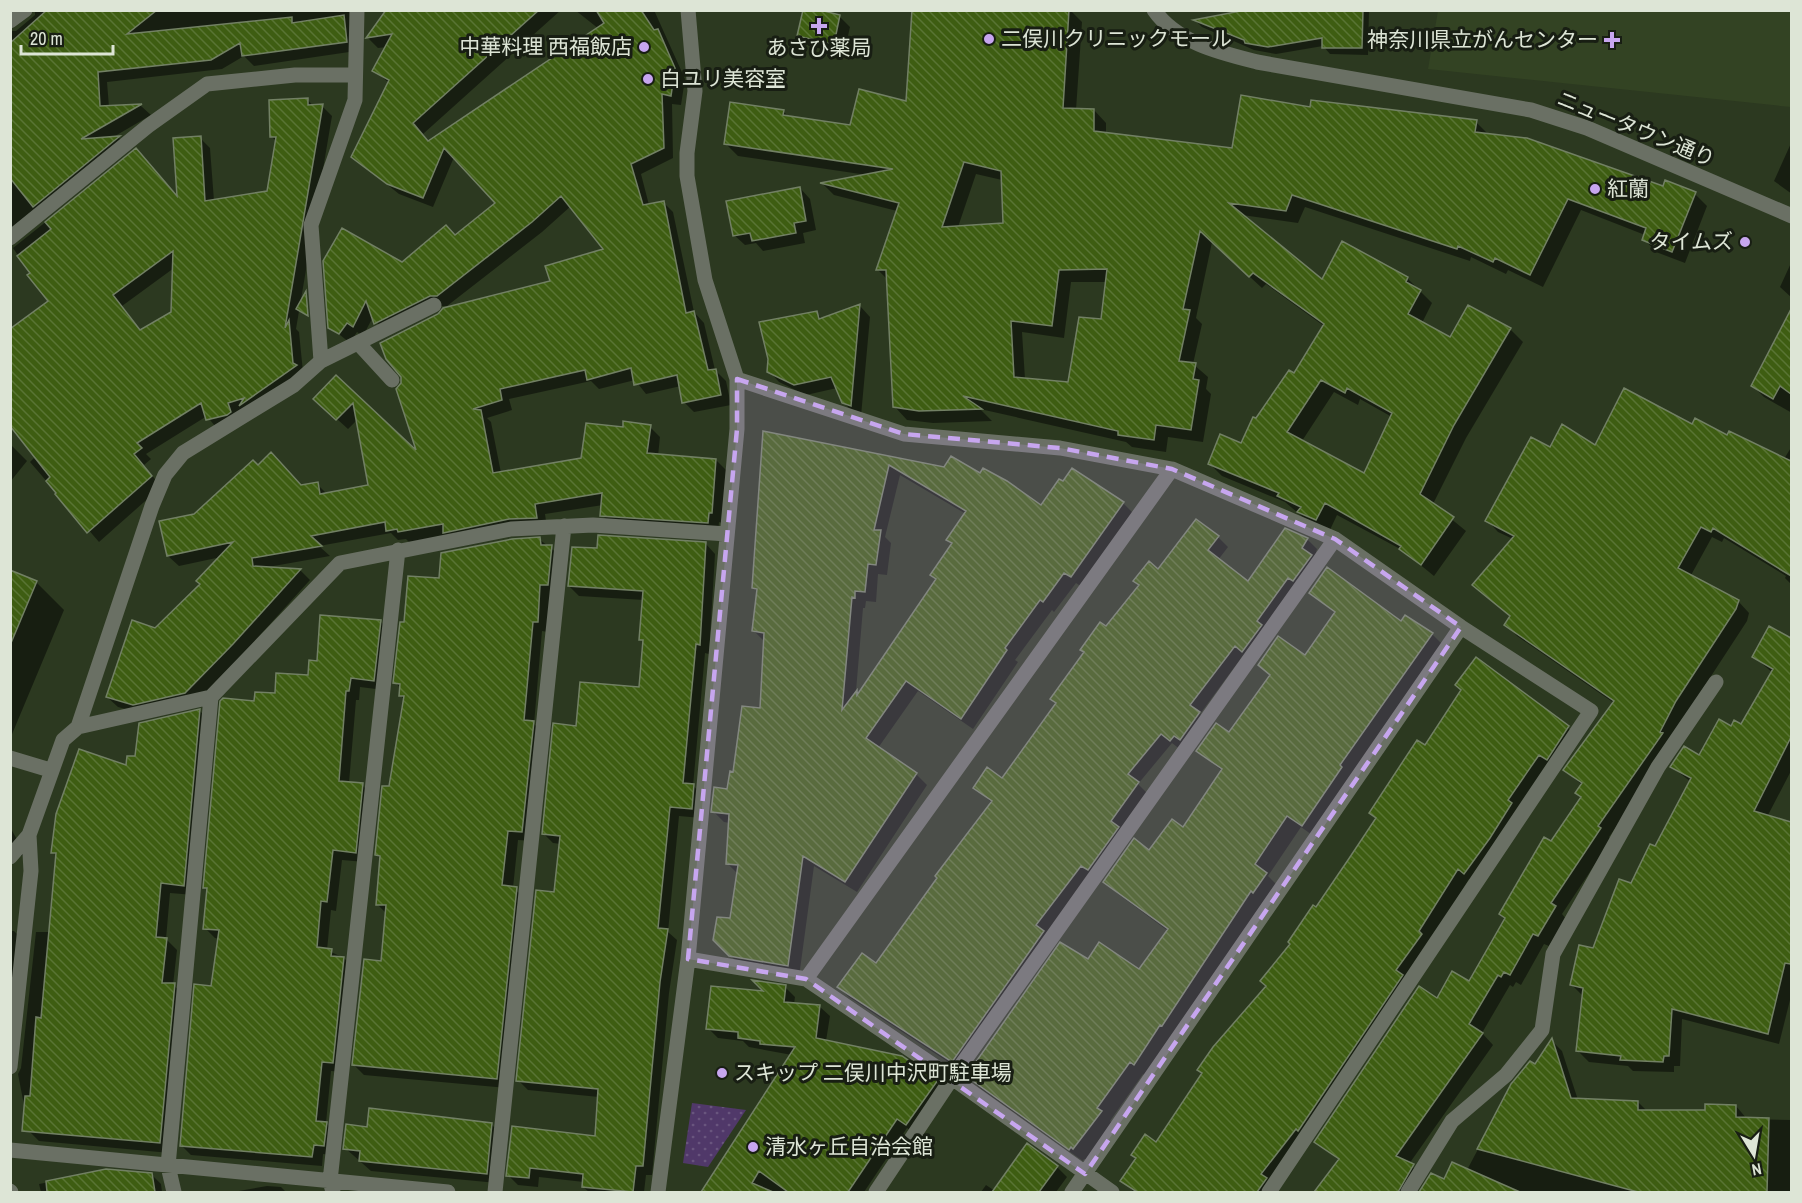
<svg xmlns="http://www.w3.org/2000/svg" width="1802" height="1203" viewBox="0 0 1802 1203" font-family="'Archivo Narrow','Noto Sans JP',sans-serif">
	<style>
		.built { fill: #334323 }
		.park { fill: url(#park-dots) }
		.shadow { fill: #0007; fill-rule: evenodd }
		.building { fill: url(#building-back-hatch); stroke: #728064; stroke-width: 1.5; fill-rule: evenodd }
		.lines { fill: none; stroke-linecap: round; stroke-linejoin: round }
		.minor { stroke: #6a7064; stroke-width: 15 }
		.marked { fill: #c7a6ef; fill-opacity: 0.2; stroke: #c7a6ef; stroke-width: 4.5; stroke-dasharray: 12 8; stroke-linejoin: round }
		.poi-dot { fill: #c7a6ef; stroke: #181e13; stroke-width: 2 }
		.labels { text-anchor: middle; stroke-width: 6; stroke-linejoin: round; paint-order: stroke }
		.poi-label { font-size: 21px; fill: #dde5d6; stroke: #181e13; text-anchor: start }
		.street-label { font-size: 21px; fill: #dde5d6; stroke: #181e13 }
	</style>
	<defs>
		<pattern id="park-dots" width="8" height="8" patternUnits="userSpaceOnUse" patternTransform="scale(1.5)"><rect width="8" height="8" fill="#503869"/><path d="M2 2h.1M6 6h.1" fill="none" stroke="#69557e" stroke-width="1.8" stroke-linecap="round"/></pattern>
		<pattern id="building-back-hatch" width="6" height="6" patternUnits="userSpaceOnUse" patternTransform="scale(1.5)"><rect width="6" height="6" fill="#3e5d12"/><path d="M-1 5l2 2M0 0l6 6M5-1l2 2" fill="none" stroke="#597434"/></pattern>
	</defs>
	<rect width="100%" height="100%" fill="#2c3920"/>
	<path class="built" d="M1438,11H1791V107L1428,69Z"/>
	<path class="park" d="M692,1103L746,1110L708,1167L683,1163Z"/>
	<path class="shadow" d="M10,10H34L11,27V31H16L35,15V10H351L356,51L254,66L244,56L222,69L107,82L109,107L141,106L151,115L110,139L119,138L129,147L10,242Z
		M388,10H561L423,134L429,142L599,29L575,10H654L685,79L681,105L672,104L673,158L641,174L649,205L663,202L673,212L694,312L704,323L715,370L726,381L731,405L694,412L684,402L681,386L646,394L635,380L599,389L591,381L509,399L512,410L487,418L491,422L501,473L583,459L624,429L650,427L660,437L658,456L716,460L726,470L722,523L719,522L718,533L612,525L602,515L603,505L545,514L547,528L409,542L406,539L398,540L391,533L319,546L330,556L268,567L300,570L310,580L243,654L195,703L144,714L118,707L107,697L155,629L202,584L221,557L179,566L168,556L195,515L258,467L302,487L317,484L327,494L370,486L358,419L348,429L326,409L336,377L419,455L551,283L606,250L571,206L542,232L447,306H440L385,333L373,317L363,336L357,332L350,343L330,327L403,264L455,236L497,203L454,157L433,207L399,194L353,157L389,83L374,70L387,47L378,48L368,38Z
		M814,10L840,17L850,27L844,54L809,46L799,36Z
		M914,10H1070L1082,22L1076,110H1094L1106,123V134L1233,149L1311,109L1476,122L1489,135L1664,188L1695,194L1707,206L1685,263L1656,252L1644,239L1645,235L1581,210L1543,287L1508,270L1506,274L1471,257L1470,261L1305,207L1298,223L1242,215L1323,281L1407,278L1432,303L1422,323L1451,339L1510,329L1523,342L1466,438L1433,504L1466,531L1434,576L1402,550L1337,515L1329,532L1311,524L1285,502L1222,476L1210,464L1242,444L1257,420L1295,375L1324,326L1266,284L1262,288L1212,242L1196,318L1202,324L1193,364L1208,377L1206,389L1211,394L1203,442L1168,437L1166,452L1132,447L1126,442L980,409L992,421L933,423L907,420L895,407L888,280L878,270L897,211L834,195L823,184L867,175L738,156L726,144L784,112L789,117L851,127L908,102ZM976,174L1002,180L1004,225L958,227ZM1071,282H1107L1103,321L1070,383L1025,379L1022,332L1064,338ZM1334,392L1358,405L1360,399L1392,417L1364,475L1302,441Z
		M1254,10H1369L1368,55L1330,54L1323,46L1276,54L1254,50L1202,27L1196,21Z
		M308,100L314,107L322,106L332,116L296,329L299,332L303,372L218,430L207,416L146,454L151,459L144,465L161,487L99,542L30,462L34,458L76,488L50,302L13,248L136,150L179,198L200,138L210,148L214,201L269,192L277,142L272,137ZM174,268L173,313L141,331L122,306Z
		M1792,141V194L1774,181Z
		M800,188L810,199L816,230L803,233L805,243L763,251L756,243L745,245L734,235Z
		M1791,263H1792V298L1780,287Z
		M860,306L870,317L861,416L854,413L843,402L837,388L806,395L779,382L769,371L816,313L823,319Z
		M1792,312V413L1764,397L1753,386Z
		M1693,426L1784,459L1792,446V585L1785,578L1786,576L1724,538L1722,542L1712,537L1690,577L1738,601L1749,613L1747,621L1687,713L1673,746L1609,837L1611,840L1562,914L1566,919L1549,946L1544,944L1521,985L1516,982L1513,987L1510,985L1482,1033L1493,1045L1409,1164L1424,1177L1415,1192H1316L1340,1161L1316,1142L1437,1001L1470,983L1506,919L1501,914L1582,798V785L1565,770L1614,703L1517,636L1506,624L1511,617L1474,585L1513,539L1498,532L1487,520L1551,449L1595,448Z
		M764,433L945,469L1042,508L1123,503L1134,514L1082,587L1076,583L1054,612L1052,610L1015,660L1018,662L973,729L918,691L878,748L916,774L927,785L857,892L814,866L799,977L742,967L714,939L731,920L738,874L727,863L730,823L724,822L713,811L729,790L761,710L765,642L754,631L759,593L754,588ZM900,475L966,514L948,540L953,544L932,575L937,580L859,694L856,691L863,608H865L866,601L876,602L878,574L887,575L891,543L885,537Z
		M10,444L27,461L10,482Z
		M1218,537L1228,547L1218,560L1248,583L1307,539L1317,549L1314,559L1200,714L1209,723L1181,750L1172,743L1138,784L1148,794L962,1071L849,997L839,987L877,965L992,803L975,787L1003,780L1057,704L1106,628L1158,571Z
		M539,539L562,557L548,632L542,631L534,724L543,733L532,841L518,840L513,888L526,899L507,1088L364,1075L354,1065L382,963L386,913L377,904L382,860L376,855L405,700L400,695L401,689L395,682L405,623L441,579Z
		M706,544L715,554L709,654L705,653L693,786L703,795L701,818L679,816L668,932L677,940L669,993L652,1175H646L644,1192H589L583,1187L584,1182L539,1177L538,1187L518,1185L508,1175L596,1138L599,1097L528,1090L518,1080L556,894L561,844L553,843L543,833L578,727L640,689L645,643L641,639L644,600L579,596L569,586L598,550Z
		M10,571L36,582L64,610L10,739Z
		M1311,593L1432,634L1445,647L1315,837L1301,827L1268,876L1279,887L1147,1077L1143,1074L1110,1121L1113,1125L1087,1160L1084,1159L1083,1161L980,1088L968,1076L1088,961L1139,971L1168,931L1118,894L1105,882L1183,829L1222,771L1198,751L1229,734L1271,676L1259,665L1305,657L1336,614Z
		M380,621L390,631L384,690L360,687L359,700H356L349,783L362,785L372,795L365,862L342,860L336,911L331,910L327,950L344,958L354,968L342,1072L331,1071L326,1123L336,1133L333,1155L323,1154L322,1166L191,1155L181,1145L220,939L215,938L205,928L208,890L205,887L256,703L309,677L318,662Z
		M1768,630L1792,642V769L1767,817L1792,823V992L1779,1044L1682,1019L1680,1066H1674V1072L1633,1071L1628,1066L1589,1062L1578,1051L1582,995L1571,984L1655,848L1691,782L1672,767L1700,757L1732,728L1742,726L1773,673L1754,657Z
		M200,711L209,721L194,895L170,893L166,939L177,950L173,985L184,995L170,1153L39,1141L29,1131L18,1074L21,1068L36,932H49L57,857L53,852L136,758Z
		M1568,728L1579,739L1476,884L1469,879L1276,1192H1134L1122,1181L1156,1144L1267,986L1377,819L1371,813L1426,747Z
		M10,827L25,854L10,861Z
		M10,931H14L24,941L10,1069Z
		M785,987L795,997L794,1004L820,1007L830,1016L826,1041L902,1057L947,1091L916,1134L907,1128L864,1192H703L792,1055L749,1047L743,1041L718,1038L708,1028L767,993Z
		M1552,1041L1562,1051L1578,1100L1638,1102L1647,1111L1707,1112L1736,1106L1747,1119L1792,1120V1192H1421L1432,1175L1445,1181L1467,1170L1512,1085L1536,1066Z
		M492,1125L502,1135L497,1183L371,1171L345,1148L368,1129Z
		M1057,1167L1067,1177L1056,1192H981L986,1185L995,1191Z
		M106,1171L152,1175L161,1184L162,1192H41L39,1184Z
		M267,1186L281,1187L286,1192H233Z"/>
	<path class="building" d="M47,10H157L127,34L292,17V23L344,15L347,42L242,56L240,43L211,60L98,72L100,106L142,104L81,139L120,136L33,207L10,178V43Z
		M386,10H539L413,123L428,141L604,23L596,10H641L654,30L658,29L675,68L671,96L662,94L664,148L631,164L643,205L664,201L686,313L694,311L708,370L716,369L721,395L682,403L677,375L634,385L631,368L587,380L585,370L500,389L502,400L473,409L481,410L493,473L581,458L586,423L623,427V421L651,425L647,453L716,459L712,513H709L708,523L600,516L602,493L535,504L537,518L509,519L443,533V524L398,532L397,529L386,531L385,522L311,536L322,546L252,558L253,566L301,569L233,644L185,693L133,705L106,697L132,620L155,628L200,584L196,581L233,542L167,556L159,521L194,514L253,460L258,465L271,452L301,485L318,482L320,494L368,485L353,403L336,420L313,399L336,375L416,450L396,389L401,383V377L386,359L380,343L438,314L443,308L550,281L545,266L603,249L561,196L532,222L437,296H430L374,324L366,301L353,327L347,323L339,334L328,328L323,261L342,228L402,262L446,225L455,235L495,203L444,148L423,198L387,184L351,157L389,80L372,71L392,34L366,38Z
		M803,10H820L840,15L834,44L797,36Z
		M912,10H1069L1063,108L1094,109V131L1232,148L1241,95L1310,107L1311,100L1477,120L1475,132L1527,138L1663,186L1665,180L1696,192L1672,252L1642,240L1646,228L1568,199L1530,275L1495,258L1493,262L1458,246L1457,249L1292,195L1286,211L1229,203L1322,279L1342,241L1408,277L1406,282L1421,290L1408,314L1450,337L1468,305L1511,328L1454,425L1420,494L1454,517L1421,565L1399,549L1401,546L1325,503L1316,520L1297,512L1301,507L1277,496L1279,493L1208,464L1220,434L1241,443L1253,417L1256,418L1289,370L1294,373L1324,324L1253,273L1249,277L1200,231L1183,309L1190,310L1179,361L1196,363L1193,379L1199,380L1191,430L1156,425L1154,440L1118,435V431L963,396L982,409L919,411L893,407L886,270H876L899,203L820,183L893,169L724,144L730,102L784,110L783,115L850,125L859,89L906,101ZM964,162L1001,171L1003,223L942,227ZM1107,269L1101,319L1079,317L1068,382L1014,377L1011,321L1052,326L1059,270ZM1321,380L1345,393L1347,388L1392,413L1364,473L1287,432Z
		M1246,10H1363L1362,48H1322V38L1268,47L1245,43L1244,40L1193,20Z
		M308,98V105L323,104L285,328L289,320L293,363L297,365L239,406L244,398L228,403L231,412L227,415L206,420L201,403L137,443L142,448L134,454L152,476L87,533L55,494L56,493L46,481L50,477L10,426V329L48,301L27,275L30,273L17,256L51,229L45,222L136,148L177,196L173,138L201,136L205,201L267,191L276,137H270L269,100ZM173,251L171,312L140,330L113,295Z
		M800,187L806,221L794,223L796,233L752,241L750,233L733,236L726,201Z
		M306,291L308,316L296,309Z
		M860,304L851,406L842,403L831,377L794,385L767,372L768,359L759,322L817,311L819,319Z
		M1791,309V394L1780,386L1773,399L1751,386Z
		M1624,388L1692,424L1695,418L1727,435L1729,431L1791,461V576L1713,528L1711,532L1701,527L1678,568L1739,600L1736,609L1676,701L1660,732L1663,733L1598,826L1601,828L1551,903L1556,906L1538,936L1533,934L1510,975L1504,972L1501,977L1498,975L1469,1024L1483,1033L1396,1156L1414,1164L1398,1192H1314L1339,1159L1314,1142L1419,986L1437,998L1452,971L1469,981L1505,918L1499,914L1544,837L1551,841L1581,797L1575,793L1582,783L1563,770L1614,701L1504,625L1510,616L1472,585L1514,536L1485,521L1531,437L1550,447L1562,424L1595,445Z
		M763,431L944,467L951,456L980,473L983,468L1007,481L1041,505L1059,479L1063,481L1072,468L1124,502L1071,577L1064,573L1043,602L1040,600L1005,648L1007,650L961,719L906,681L866,738L917,773L845,882L803,856L788,966L729,956L713,940L717,917L730,918L738,865L726,864L729,814L711,812L714,787L727,789L730,771L733,772L742,706L760,708L764,633L752,631L757,589L752,588ZM889,465L966,511L946,540L952,543L930,575L936,579L857,695V690L842,710L852,597L855,598V591L865,592L868,564L876,565L881,530H874Z
		M1196,519L1219,536L1208,550L1248,581L1285,528L1308,538L1302,548L1312,555L1293,581L1288,578L1257,621L1262,625L1242,652L1235,646L1190,705L1200,712L1180,740L1174,736L1170,741L1161,734L1128,774L1139,782L1111,821L1119,827L1088,870L1081,866L1036,925L1044,931L952,1062L837,987L862,953L876,963L937,878L935,876L992,801L973,788L987,767L1002,778L1056,703L1050,699L1084,652L1080,650L1100,622L1106,626L1139,585L1133,581L1149,561L1158,569Z
		M598,535L706,542L700,645L696,644L683,783L694,784L692,809L670,807L658,928L668,929L660,982L643,1166H636L633,1192L582,1187L583,1174L530,1168L529,1178L506,1176L512,1126L595,1136L598,1089L516,1081L536,890L554,892L560,836L542,834L553,723L576,726L580,682L639,687L643,640H639L643,591L568,586L572,547L597,548Z
		M540,537L541,545H552L548,585H540L538,622H533L524,720L534,721L522,832L508,831L502,885L517,887L497,1079L352,1065L364,959L381,961L386,905H376L380,856L375,855L382,786H389L404,696H399L400,684L393,683L400,622H404L408,576L439,578L441,553L512,539Z
		M1327,567L1401,621L1405,615L1433,633L1340,765L1342,767L1302,826L1287,816L1255,864L1267,873L1253,893L1251,891L1162,1026L1160,1025L1134,1065L1130,1062L1097,1108L1102,1111L1073,1149L1071,1147L1069,1150L966,1076L1060,942L1088,959L1099,942L1139,969L1168,929L1103,882L1134,838L1149,850L1172,819L1183,827L1222,769L1196,751L1216,723L1229,732L1270,675L1258,665L1278,636L1305,655L1335,612L1309,593Z
		M10,570L37,581L11,643H10Z
		M320,615L381,620L374,681L351,678L349,691H346L339,781L363,783L356,853L333,850L327,902L321,901L317,947L332,949L331,956L344,957L333,1063L322,1062L316,1121L327,1122L324,1146L314,1145L312,1157L180,1146L194,984L211,986L219,930L203,929L207,888H203L220,701L223,698L254,701L255,692L275,693L276,673L308,675L309,660L317,661Z
		M1769,626L1791,638V737L1754,811L1791,822V964L1785,963L1768,1034L1672,1009L1669,1056H1664L1663,1062L1620,1060L1621,1056L1576,1051L1583,988L1570,985L1579,945L1593,948L1619,879L1631,883L1650,844L1655,846L1691,778L1670,767L1684,746L1699,755L1719,719L1731,726L1734,720L1741,724L1773,669L1752,657Z
		M1476,657L1569,726L1547,760L1539,755L1508,800L1512,803L1490,838L1464,874L1458,869L1419,931L1422,934L1396,970L1403,975L1298,1131L1296,1129L1261,1174L1267,1178L1257,1192H1137L1120,1181L1136,1158L1131,1155L1145,1134L1156,1142L1202,1073L1197,1070L1213,1047L1266,986L1260,981L1290,944L1288,942L1313,905L1316,907L1348,860L1376,818L1369,813L1417,740L1425,745L1461,690L1455,685Z
		M200,709L184,886L161,883L156,937L167,938L162,983H175L160,1143L22,1131L25,1096H30L36,1017L41,1018L56,853H51L56,814L79,749L126,765L127,756H135L139,723Z
		M752,980L786,985L784,1002L820,1005L816,1038L902,1056L938,1080L906,1125L897,1119L848,1192H788L759,1171L752,1183L773,1192H701L795,1047L760,1044V1041L738,1038V1032L706,1029L711,986L763,991Z
		M1552,1038L1571,1098L1638,1101V1110H1705V1104L1736,1105V1117L1769,1118L1767,1192H1638L1477,1149L1511,1084L1530,1061L1535,1064Z
		M369,1108L492,1123L487,1174L359,1161L360,1151L343,1149L346,1124L367,1127Z
		M1027,1143L1058,1166L1039,1192H992Z
		M1452,1162L1520,1192H1419L1431,1173L1444,1179Z
		M106,1169L152,1173L155,1192H47L46,1181Z"/>
	<g class="lines">
		<path class="minor" d="M1154,10C1177,43 1221,53 1257,62L1531,110L1587,128L1792,216
			M10,21L25,10
			M10,238L148,126L207,84L295,75H355
			M358,343L392,380
			M321,361L434,305
			M737,379L904,434L1060,448L1172,469L1335,539L1461,627L1591,711L1269,1192
			M78,727L152,506L165,475L183,453L294,385L321,361L311,225L355,100L357,10
			M10,758L50,770
			M10,857L29,835L63,740L78,727L211,697L340,563L511,529L593,525L727,534
			M688,959L806,979L952,1078L1112,1192
			M806,979L1172,469
			M10,1067L31,871L29,835
			M10,1150L448,1192
			M10,1191L11,1192
			M174,1192L168,1166L211,697
			M333,1192L330,1181L398,550
			M495,1192L564,526
			M658,1192L688,959L737,429V379L705,280L687,176V153L695,91L688,10
			M876,1192L952,1078L1335,539
			M1072,1192L1461,627
			M1408,1192L1452,1121L1506,1075L1542,1030L1553,954L1658,767L1716,682"/>
	</g>
	<path class="marked" d="M737,379L904,434L1060,448L1172,469L1335,539L1461,627L1085,1174L806,979L688,959L737,429Z"/>
	<g class="poi-dot">
		<path d="M816 17h6v6h6v6h-6v6h-6v-6h-6v-6h6z"/>
		<circle cx="989" cy="39" r="6"/>
		<path d="M1609 31h6v6h6v6h-6v6h-6v-6h-6v-6h6z"/>
		<circle cx="644" cy="47" r="6"/>
		<circle cx="648" cy="79" r="6"/>
		<circle cx="1595" cy="189" r="6"/>
		<circle cx="1745" cy="242" r="6"/>
		<circle cx="722" cy="1073" r="6"/>
		<circle cx="753" cy="1147" r="6"/>
	</g>
	<g class="labels">
		<g class="poi-label">
			<text x="1001" y="46">二俣川クリニックモール</text>
			<text x="1598" y="47" text-anchor="end">神奈川県立がんセンター</text>
			<text x="632" y="54" text-anchor="end">中華料理 西福飯店</text>
			<text x="819" y="55" text-anchor="middle">あさひ薬局</text>
			<text x="660" y="86">白ユリ美容室</text>
			<text x="1607" y="196">紅蘭</text>
			<text x="1733" y="249" text-anchor="end">タイムズ</text>
			<text x="734" y="1080">スキップ 二俣川中沢町駐車場</text>
			<text x="765" y="1154">清水ヶ丘自治会館</text>
		</g>
		<g class="street-label">
			<text transform="translate(1636 129) rotate(22)" y="7">ニュータウン通り</text>
		</g>
	</g>
	<rect width="1802" height="1203" fill="none" stroke="#dde5d6" stroke-width="24"/>
	<g transform="translate(1754 1155) rotate(169)" stroke="#181e13" stroke-width="4.5" paint-order="stroke">
	<path d="M0-4.5L10 22L0 15L-10 22Z" fill="#dde5d6"/>
	<text y="-9" font-size="16" font-weight="bold" text-anchor="middle" fill="#dde5d6">N</text>
	</g>
	<path d="M21 45v9h92v-9" fill="none" stroke="#dde5d6" stroke-width="3"/>
	<text x="30" y="45" font-size="18" fill="#dde5d6" stroke="#181e13" stroke-width="4.5" paint-order="stroke">20 m</text>
</svg>
